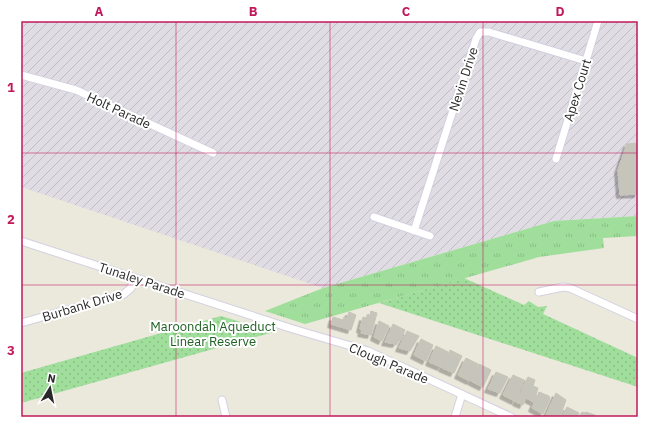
<svg xmlns="http://www.w3.org/2000/svg" width="659" height="438" viewBox="0 0 659 438" font-family="'IBM Plex Sans',sans-serif">
	<style>
		.industrial { fill: url(#industrial-furrows) }
		.grass { fill: url(#grass-tufts) }
		.park { fill: url(#park-dots) }
		.building { fill: #c6c5bc; stroke: #c6c4b6; filter: url(#shadow) }
		.lines { fill: none; stroke-linecap: round; stroke-linejoin: round }
		.minor-casing { stroke: #d3d1e1; stroke-width: 9 }
		.minor { stroke: #fff; stroke-width: 7 }
		.grid { fill: none; stroke: #c2185b; stroke-width: 1; stroke-opacity: 0.55 }
		.labels { text-anchor: middle; stroke-width: 4; stroke-linejoin: round; paint-order: stroke }
		.street-label { font-size: 13px; fill: #292929; stroke: #fff }
		.park-label { font-size: 13px; fill: #1f6123; stroke: #fff }
		.neatline { fill: none; stroke: #c2185b; stroke-width: 1.5 }
		.grid-label { font-size: 13px; text-anchor: middle; font-weight: bold; fill: #c2185b }
	</style>
	<defs>
		<pattern id="industrial-furrows" width="10" height="10" patternUnits="userSpaceOnUse"><rect width="10" height="10" fill="#e0dce3"/><path d="M-1 1l2-2M0 10L10 0M9 11l2-2" fill="none" stroke="#c0bdc3"/></pattern>
		<pattern id="grass-tufts" width="24" height="20" patternUnits="userSpaceOnUse"><rect width="24" height="20" fill="#a0de9c"/><path d="M3 7l-1-3M5 7V3M7 7l1-3M15 17l-1-3M17 17v-4M19 17l1-3" fill="none" stroke="#8abe86"/></pattern>
		<pattern id="park-dots" width="8" height="8" patternUnits="userSpaceOnUse"><rect width="8" height="8" fill="#a0de9c"/><path d="M2 2h.1M6 6h.1" fill="none" stroke="#8abe86" stroke-width="1.8" stroke-linecap="round"/></pattern>
		<filter id="shadow"><feDropShadow dx="-3.5" dy="3.5" stdDeviation="0" flood-color="#0004"/></filter>
	</defs>
	<rect width="100%" height="100%" fill="#ebe8dc"/>
	<path class="industrial" d="M21,21H638V216L554,221L323,288L21,187Z"/>
	<path class="grass" d="M638,216V236L603,238L604,248L539,257L305,324L265,311L323,288L554,221Z"/>
	<path class="park" d="M464,278L524,305L529,301L538,307L547,306L543,314L638,358V387L379,303Z
		M221,316L274,332L21,403V373Z"/>
	<path class="building" d="M638,143V194L620,195L618,170L627,144Z
		M371,311L377,313L371,335L361,333L362,330L360,329L363,317L367,318V315L370,316Z
		M349,312L356,315L351,330L331,324L333,317L343,320L344,317L347,318Z
		M379,321L389,326L382,341L374,337Z
		M393,324L405,330L400,341H398L396,344L385,342Z
		M407,331L419,336L410,351L399,348Z
		M421,339L433,345L426,361L414,355Z
		M436,346L448,352L441,367L429,362Z
		M450,350L462,356L454,373L442,368Z
		M466,358L478,364L470,381L458,375Z
		M479,364L491,370L483,387L471,381Z
		M496,372L508,377L500,393L488,389Z
		M513,375L524,380L515,401L503,395Z
		M528,377L535,380L533,386L538,388L534,402L526,398L523,405L516,402Z
		M539,392L549,396L550,399L543,414L532,408Z
		M556,393L566,400L560,417H550L546,415Z
		M567,407L579,413L577,417H562Z
		M582,412L585,413L586,412L595,415L594,417H579Z"/>
	<g class="lines">
		<g class="minor-casing">
			<path id="minor" d="M21,75L76,90L213,153
				M556,159L598,21
				M374,217L430,236
				M414,231L476,39L480,32H489L586,61
				M21,241L293,329L368,351L511,417
				M539,292L563,287L570,288L638,319
				M21,323L124,294L131,288L134,278
				M222,400L226,417
				M455,417L462,394"/>
		</g>
		<use href="#minor" class="minor"/>
	</g>
	<path class="grid" d="M176,21V417M330,21V417M483,21V417M21,153H638M21,285H638"/>
	<g class="labels">
		<g class="street-label">
			<text transform="translate(463 79) rotate(-72)" y="5">Nevin Drive</text>
			<text transform="translate(577 90) rotate(-73)" y="5">Apex Court</text>
			<text transform="translate(119 110) rotate(25)" y="5">Holt Parade</text>
			<text transform="translate(142 280) rotate(18)" y="5">Tunaley Parade</text>
			<text transform="translate(82 305) rotate(-17)" y="5">Burbank Drive</text>
			<text transform="translate(389 363) rotate(23)" y="5">Clough Parade</text>
		</g>
		<g class="park-label">
			<text x="213" y="331">Maroondah Aqueduct<tspan x="213" dy="15">Linear Reserve</tspan></text>
		</g>
	</g>
	<rect width="659" height="438" fill="none" stroke="#ffffff" stroke-width="44"/>
	<g transform="translate(50 388) rotate(10)" stroke="#ffffff" stroke-width="3" paint-order="stroke">
	<path d="M0-3L7 15L0 10L-7 15Z" fill="#292929"/>
	<text y="-6" font-size="11" font-weight="bold" text-anchor="middle" fill="#292929">N</text>
	</g>
	<rect x="22" y="22" width="615" height="394" class="neatline"/>
	<g class="grid-label">
		<text x="99" y="16">A</text>
		<text x="253" y="16">B</text>
		<text x="406" y="16">C</text>
		<text x="560" y="16">D</text>
		<text x="11" y="92">1</text>
		<text x="11" y="224">2</text>
		<text x="11" y="355">3</text>
	</g>
</svg>
